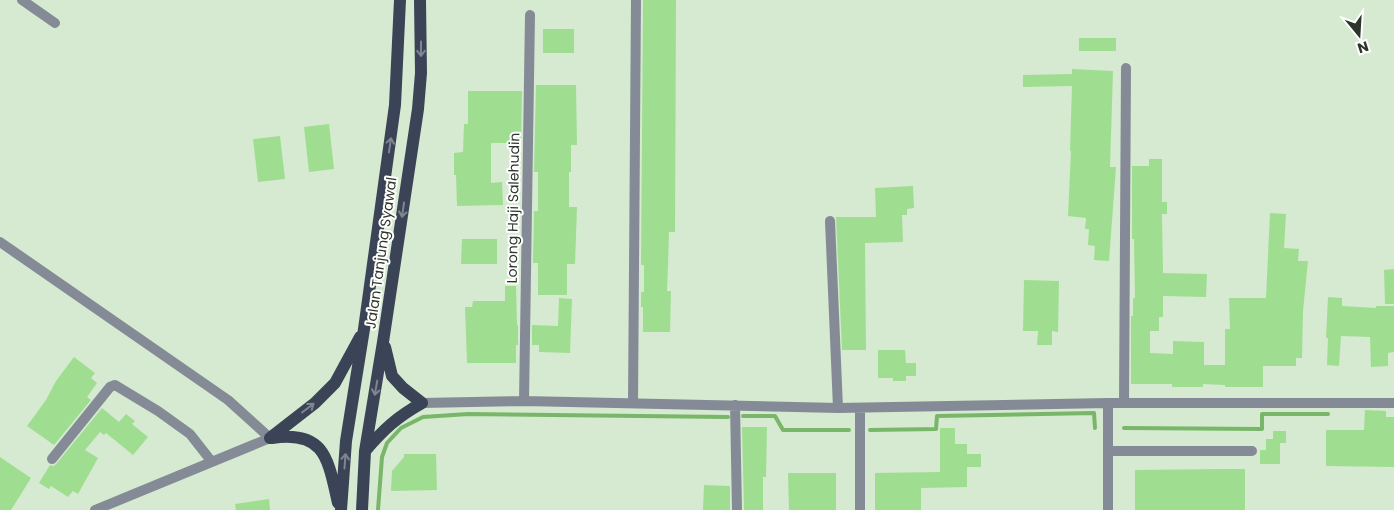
<svg xmlns="http://www.w3.org/2000/svg" width="1394" height="510" viewBox="0 0 1394 510" font-family="Poppins,sans-serif">
	<style>
		.lines { fill: none; stroke-linecap: round; stroke-linejoin: round }
		.stream { stroke: #79b66a; stroke-width: 4 }
		.building { fill: #9fde90 }
		.minor { stroke: #858b96; stroke-width: 10 }
		.primary { stroke: #3b4457; stroke-width: 12 }
		.oneway { stroke: #808592 }
		.labels { text-anchor: middle; stroke-width: 4; stroke-linejoin: round; paint-order: stroke }
		.street-label { font-size: 14px; fill: #2d352b; stroke: #fff }
	</style>
	<rect width="100%" height="100%" fill="#d5ead0"/>
	<g class="lines">
		<path class="stream" d="M743,416H775L783,430H849
			M1124,428L1262,429V414H1328
			M870,430L936,429L937,416L1094,413L1095,428
			M378,510L382,457L387,443L401,428L423,417L468,414L728,417"/>
	</g>
	<path class="building" d="M643,0H676L675,232H669L668,265L667,291H671L670,332H643V307H641V292H644V265H641Z
		M543,29H574V53H543Z
		M1079,38H1116V51H1079Z
		M1072,69L1113,71L1110,167H1116L1109,261L1094,260L1095,246L1088,245L1089,229H1085L1086,218L1068,216L1071,151H1070L1072,86L1023,87V75L1072,74Z
		M536,85H576L577,145H571V172H569V207H577L576,236L575,264H567V295H538V263H533L534,211H538V172H534Z
		M468,91H522L521,143H491V183L502,182L503,205L457,206L456,175H454V153L463,152L464,124H468Z
		M329,124L334,169L309,172L304,127Z
		M280,136L285,179L258,182L253,139Z
		M1149,159H1162V202H1167V214H1162L1163,273L1207,274L1206,297L1163,296V317H1159V331H1150V353L1173,354V341L1204,342V365H1225V329H1230L1229,298H1266L1270,213L1286,214L1284,248L1299,249L1298,261H1308L1303,311L1302,358H1296V366H1263V387H1225V385L1203,384V387H1172V384H1131V316H1133V298H1135L1134,239H1132V166H1149Z
		M913,186L914,208L907,209V215H902L903,242L865,243L866,350H842L836,217H876L875,188Z
		M462,239H497V264H461Z
		M1394,269V304H1385L1384,270Z
		M1024,280L1059,281L1058,332L1052,331V345H1037L1038,331H1023Z
		M505,286H516L517,325H518V345H516V363H467L465,307H472L473,301H505Z
		M1328,297L1342,298V306L1376,308V306H1394V352L1388,353V366L1371,367L1370,337L1341,336L1339,366L1327,365L1328,338H1326Z
		M559,298L572,299L570,353L539,352V345H532V325L558,326Z
		M878,350H905L906,363H916V376H906V381H893V378H878Z
		M74,357L95,373L91,378L97,383L87,397L91,400L54,445L27,426L46,400L56,381Z
		M102,408L119,422L126,414L135,421L132,424L148,437L133,455L106,433L104,435L100,432L85,450L98,458L78,494L73,491L68,497L51,486L49,489L39,483L50,465L54,466L57,463Z
		M1365,410L1386,411V417H1394V467L1326,466V430H1364Z
		M742,427H767L766,477H763V510H744Z
		M940,428H955V444H967V454H981V467H967V487L921,488V510H875V473L940,472Z
		M1273,431H1286V443H1280V464H1260V450H1266V439H1273Z
		M404,454H436L437,490L391,491L392,471L404,457Z
		M0,457L31,478L11,510H0Z
		M1220,469H1245V510H1135V470Z
		M788,473H836V510H789Z
		M704,485L730,486V510H703Z
		M269,499L270,510H236L235,504Z"/>
	<g class="lines">
		<path class="minor" d="M22,0L55,23
			M830,221L838,408
			M0,242L228,400L270,438L95,510
			M524,401L530,15
			M422,403L524,401L838,408L1108,403H1394
			M633,403L636,0
			M1124,403L1126,68
			M735,405L737,510
			M1108,451H1252
			M52,459L110,387L115,385L158,411L190,434L212,462
			M860,510V408
			M1108,510V403"/>
		<path class="primary" d="M270,438L315,403L335,383L360,337
			M272,438C325,430 328,459 338,503
			M365,451C384,429 397,417 422,403L403,388L392,376L385,347
			M341,510L346,441L364,329L395,105L400,0
			M362,510L365,451L383,342L418,109L421,73L420,0"/>
	</g>
	<defs><path id="oneway-shaft" d="M-6 0H5M1.5-3L5.5 0L1.5 3" fill="none" stroke-width="1.6" stroke-linecap="round" stroke-linejoin="round" transform="scale(1.25)"/></defs>
	<g class="oneway">
		<use href="#oneway-shaft" transform="translate(421 49) rotate(90)"/>
		<use href="#oneway-shaft" transform="translate(390 145) rotate(-82)"/>
		<use href="#oneway-shaft" transform="translate(403 210) rotate(98)"/>
		<use href="#oneway-shaft" transform="translate(376 388) rotate(100)"/>
		<use href="#oneway-shaft" transform="translate(308 408) rotate(-37)"/>
		<use href="#oneway-shaft" transform="translate(345 461) rotate(-86)"/>
	</g>
	<g class="labels">
		<g class="street-label">
			<text transform="translate(513 208) rotate(-89)" y="5">Lorong Haji Salehudin</text>
			<text transform="translate(381 253) rotate(-82)" y="5">Jalan Tanjung Syawal</text>
		</g>
	</g>
	<g transform="translate(1359 35) rotate(162)" stroke="#ffffff" stroke-width="4" paint-order="stroke">
	<path d="M0-4L9 19L0 12L-9 19Z" fill="#2d352b"/>
	<text y="-8" font-size="14" font-weight="bold" text-anchor="middle" fill="#2d352b">N</text>
	</g>
</svg>
